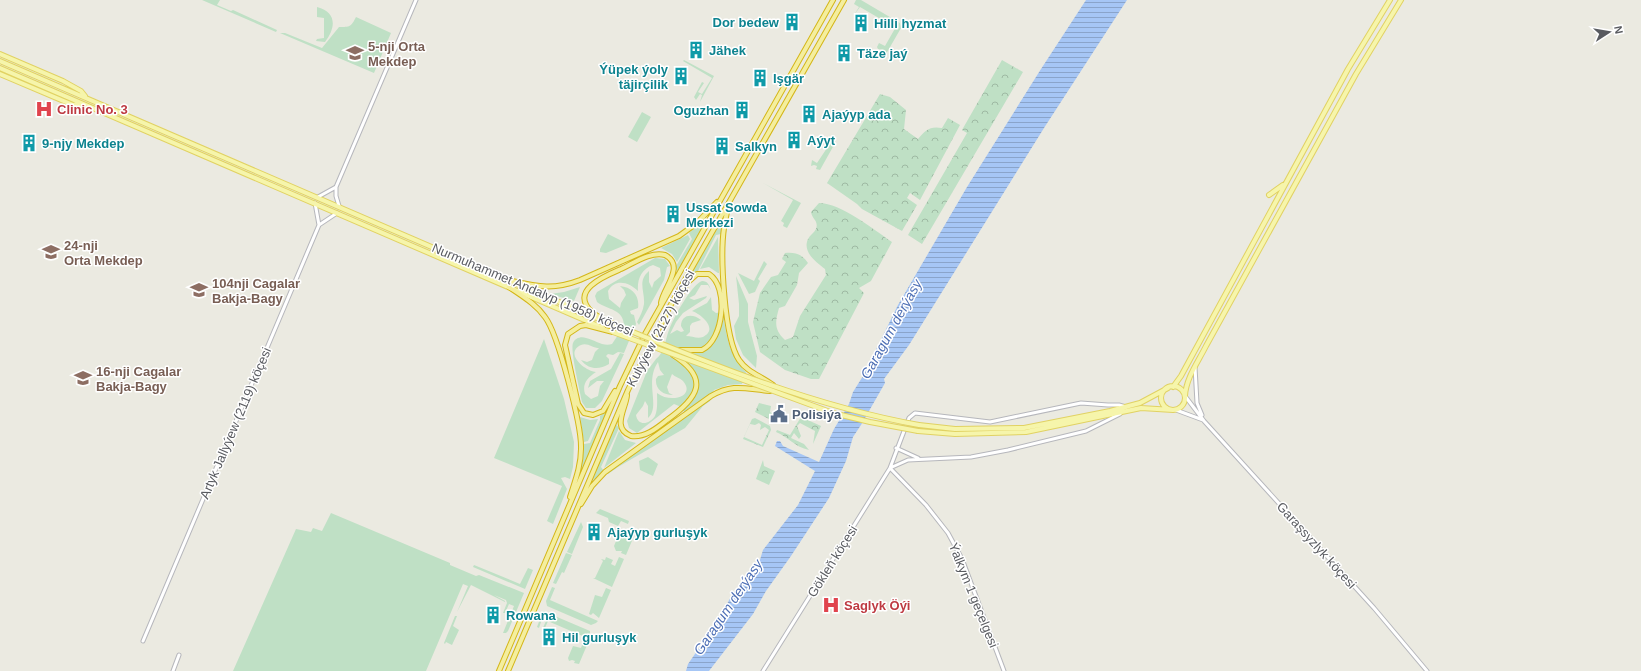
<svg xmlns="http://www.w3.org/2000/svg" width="1641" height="671" viewBox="0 0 1641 671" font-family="Arial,sans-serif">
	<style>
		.green { fill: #bfe0c5; fill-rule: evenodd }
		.forest { fill: url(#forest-crowns); fill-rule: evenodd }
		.water { fill: url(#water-rules) }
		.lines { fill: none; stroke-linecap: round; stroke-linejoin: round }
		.tertiary-casing { stroke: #b6b7bc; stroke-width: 5 }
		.primary-casing { stroke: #e1d263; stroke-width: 6 }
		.trunk-casing { stroke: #d4b618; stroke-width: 6 }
		.tertiary { stroke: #fff; stroke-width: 3 }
		.primary { stroke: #f6f5ab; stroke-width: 4 }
		.trunk { stroke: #f4ee9e; stroke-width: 4 }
		.primary-bridge-casing { stroke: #e1d263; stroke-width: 6; stroke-linecap: butt }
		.primary-bridge { stroke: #f6f5ab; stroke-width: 4 }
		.labels { text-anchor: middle; stroke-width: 3; stroke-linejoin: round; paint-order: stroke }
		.culture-label { font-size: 13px; font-weight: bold; fill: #0d838f; stroke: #fff; text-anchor: start }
		.education-label { font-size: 13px; font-weight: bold; fill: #785e54; stroke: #fff; text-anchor: start }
		.health-label { font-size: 13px; font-weight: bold; fill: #be3a42; stroke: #fff; text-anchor: start }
		.street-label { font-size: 13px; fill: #595b60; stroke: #fff }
		.service-label { font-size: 13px; font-weight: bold; fill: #4e5e75; stroke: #fff; text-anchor: start }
		.water-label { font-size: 14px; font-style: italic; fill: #4d6fb5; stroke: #fff }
	</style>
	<defs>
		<pattern id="forest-crowns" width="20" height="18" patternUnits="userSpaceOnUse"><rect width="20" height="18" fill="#bfe0c5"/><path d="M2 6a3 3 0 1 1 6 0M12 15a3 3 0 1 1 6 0" fill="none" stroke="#9eb9a3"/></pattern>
		<pattern id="water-rules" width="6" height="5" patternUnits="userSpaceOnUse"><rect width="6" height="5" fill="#a6c6f5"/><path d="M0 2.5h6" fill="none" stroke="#8aa4ca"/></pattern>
	</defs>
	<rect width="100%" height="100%" fill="#ebeae1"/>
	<path class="green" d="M202,0H220L217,5L231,11L233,10L277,30L276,32Z
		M856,0H861L900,23L901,28L886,54L882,52L883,50L878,49L877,47L879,43L885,46L897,25L885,19L884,21L860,7L854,15L859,7L854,4Z
		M317,7C337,12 336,28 325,42L316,41L317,39L324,38V18L317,17Z
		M356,17L391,33L374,73L280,33H285L322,48L339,27C350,27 351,27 356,17Z
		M684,60L714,76L700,102L702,95L700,94L696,100L694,97L702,82L704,83L698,92L702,94L712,78L683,61Z
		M642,112L651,117L637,142L628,137Z
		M831,142L834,145L820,170L816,169L817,166L814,165L811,166L812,160L817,163Z
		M763,183L801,203L787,228L783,226L784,223L781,221L793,200Z
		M724,217L721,234L716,235L698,271L691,274Z
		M706,218L707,219L677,272L676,266L692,239L689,233Z
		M608,234L628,244L606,253L600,252V249Z
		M688,235L690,239L677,262L672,254L661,248Z
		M718,237L719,273H718L709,267L700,269Z
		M655,258L665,259L670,266L667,267L664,280L639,325L637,322C640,316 643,311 644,304C645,291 637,281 649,271V282L652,288L654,282L661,276L660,268L653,265C641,269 637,280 638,291C629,282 615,278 608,291L609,299L620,308L621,303L626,295L624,290L620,286C632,287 640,296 638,308L630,311L631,314L634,315L636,324L624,353L618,352L613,355L608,354L606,356L609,359V364C599,370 589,370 581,360L587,362L592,360L595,352L599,348C593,348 587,342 581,345C564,353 584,371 596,372C587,378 582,384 585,394L591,399L598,396L600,386L604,381H597L588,388L590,381L611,369L620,353L624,354L602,401L595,408H586L582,402C580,391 570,351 573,343C575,338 581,336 586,338C595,340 603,347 612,344L624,326C624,309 608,310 597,302L595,296L597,292Z
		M764,261L767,264L758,279L760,281L755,292L749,294L738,273L754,281Z
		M736,276L748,304V322L757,356L756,368L743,355L736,339L734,326L739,316V304Z
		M702,281C708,281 709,285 711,290L708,285H701L695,295L689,298L694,300L707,296L706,298L683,313L676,322L670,334L677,330L681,332L684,331L681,326C681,314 693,313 701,320L692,323L690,326V332L686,336C692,336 697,339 703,337C719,329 701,314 692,311L707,303L711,297L712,310L716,313L723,312C726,335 729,355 746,372L742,384L728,385L714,390L710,401L703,406L685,428L618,467L608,474L607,473L617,465L688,416L679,406L674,404L637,433L629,428L627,421L647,371L656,359L658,361L656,359C665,352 665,340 669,330C673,319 691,285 702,281ZM658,362L660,370L664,375L658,376L656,379C655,389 663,395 673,395L669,393L667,387L672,374C675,377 680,378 683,381C696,396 671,404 657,393C657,400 658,409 655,416C650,424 638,427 636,415L643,406L645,401L648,406V418C661,406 644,383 658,362Z
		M580,287L574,301L550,294L564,292Z
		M544,339L564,399L574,442L573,467L570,479L565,477L561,478L567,489L553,524L547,521L562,486L494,458Z
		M607,411L582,469L581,468L584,444L590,443L600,420V416Z
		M580,417L590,420L598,419L588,441L584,442Z
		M616,424L619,428L601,467L604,471L592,481Z
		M619,431L625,440L636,443L604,468Z
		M648,457L658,464L653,476L640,470L639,461Z
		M600,509L629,521L628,524L621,521L618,526L609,522L608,518L596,513Z
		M331,513L450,563V565L476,576L479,575L524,593L508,631L506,633H503L514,606L509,604L505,613H503L507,603L506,600L494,595L505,601V602L471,585L457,612L468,586L463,584L426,671H233L296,529L311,532L313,528L322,531Z
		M581,522L583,527L572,554L567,552Z
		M619,534L627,538L629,534L634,536L626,555L621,553L622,551H616L614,546Z
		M566,553L572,555L564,573L562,572L556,584L553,583Z
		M606,557L613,560L611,564L615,566L619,557L624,559L612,587L593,578H595L603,561L601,559L605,560Z
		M474,565L520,584L528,568L533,570L525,589L473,567Z
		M552,587L555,588L550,600L598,621L596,623L591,625L547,606L546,601Z
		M606,588L611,590L599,618L593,613L591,615L589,614L595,595L602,597Z
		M543,611L590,631V638L579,664L574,663L575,661L572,660L569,661L568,658L573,646L581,648L585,637L550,622L551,620L549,619L544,630H542L546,621L542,619L539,628L537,627Z
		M455,616H457L453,626L459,630L452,645L446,642L445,644L444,643Z"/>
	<path class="forest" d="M1002,60L1023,72L922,244L908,235L967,133L962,130Z
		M880,94L890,97L906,110L904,129L918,139C926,130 929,126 942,128L948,118L960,125L920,200L910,193L907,198L917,205L902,231L862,209L857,204L827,183Z
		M819,203C841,203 873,229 892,242L871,281L859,288L864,293L819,379H811L785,370L760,352L753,322L760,293L771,277L778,275L786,262L782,259L785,253C795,252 802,254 808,263L799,273L797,285L785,306L779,308C775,322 774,330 785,340L793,337L800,316L826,275L825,269C816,262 802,252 808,239C810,235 814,233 816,229C819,221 812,219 811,212Z
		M759,403L771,406L770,412L773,414L771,420L755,412Z
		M801,417L821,426L813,444L815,431L800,423L797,426L801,436L799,439L794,433L791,438L804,444L809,450C795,447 788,437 776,432L777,430L790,435Z
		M755,418L770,426L771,430L763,447L743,439L752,419ZM759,423L761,425L760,430L765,427L769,430L762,445L744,437L750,424L755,425Z
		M763,460L764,466L775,471L769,485L756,479Z"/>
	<path class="water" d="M1086,0H1127L1044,128L909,345L884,379L885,383L861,425L853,437L846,461L829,498L791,556L766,591L753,614L709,671H686L688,664L706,638L717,625L732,594L759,563L763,550L798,505L815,471L775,446L777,441H780L783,446L819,462L834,429L849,404L853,392L863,376L898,305L967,187L1041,69Z"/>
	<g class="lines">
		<g class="tertiary-casing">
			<path id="tertiary" d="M318,197L336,187
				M339,206L336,196V187L416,0
				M319,225L337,213
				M1195,367L1197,403L1202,415
				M1185,396L1204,421L1374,608L1427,671
				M1176,410L1203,420
				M896,448L918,458
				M890,468L909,418L915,413L990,422L1081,403L1108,405H1119L1126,407
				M890,468L926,505L948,533L962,559L1004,671
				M143,641L319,225L315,203
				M173,671L179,655
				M763,671L890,468L908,460L971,457L1008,450L1086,431L1120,414"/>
		</g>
		<g class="primary-casing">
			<path id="primary" d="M0,54L63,81L81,91L85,96
				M0,61L601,320
				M0,68L603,328
				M0,74L73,105L83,104
				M1269,195L1283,185
				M1161 398a12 12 0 1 1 24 0a12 12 0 1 1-24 0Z
				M1173,387L1181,376L1348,69L1390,0
				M1185,396C1186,378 1198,362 1206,346L1356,74L1401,0
				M919,425L955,429L1024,428L1110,411L1140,403L1168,388
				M918,431L955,434L1026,432L1141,408L1173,410"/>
		</g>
		<g class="trunk-casing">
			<path id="trunk" d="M729,204C727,212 725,220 724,228C720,255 724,338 739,360C747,372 761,376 773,385
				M512,281C539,287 554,290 580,280L679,236L697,223L717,202
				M509,287C522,296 536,304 545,317C558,334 582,426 581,449C581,466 575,481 570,497
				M677,300L688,282L697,274H709C729,287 724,340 702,350H679
				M616,325C609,321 598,318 592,312C568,290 607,275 621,269C634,263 651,251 665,255C686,266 663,288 661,303
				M613,332L586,325L580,326L568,334L565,345L578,404L584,413L593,415L603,411L615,391
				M627,395C626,409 611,428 631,436C645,438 657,428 667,420C698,398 711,379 673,355
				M581,504L592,486L605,472L711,396C734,383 745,389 770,391
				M499,671L620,386L645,334L833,0
				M508,671L628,390L669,308L844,0"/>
		</g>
		<use href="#tertiary" class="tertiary"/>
		<use href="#primary" class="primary"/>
		<use href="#trunk" class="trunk"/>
		<g class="primary-bridge-casing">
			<path id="primary-bridge" d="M616,325C712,365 817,407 919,425
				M613,332L833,413L870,422L918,431"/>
		</g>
		<use href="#primary-bridge" class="primary-bridge"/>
	</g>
	<defs>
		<g id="building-bare" transform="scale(1.38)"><path d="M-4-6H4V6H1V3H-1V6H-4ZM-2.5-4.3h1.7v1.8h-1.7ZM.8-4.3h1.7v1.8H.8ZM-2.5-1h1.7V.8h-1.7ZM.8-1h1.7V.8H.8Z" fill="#0f9aa8" stroke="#fff" stroke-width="2.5" paint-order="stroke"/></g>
		<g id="school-bare" transform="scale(1.38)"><path d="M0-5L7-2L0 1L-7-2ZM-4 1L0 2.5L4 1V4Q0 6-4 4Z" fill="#8d6e63" stroke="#fff" stroke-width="2.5" paint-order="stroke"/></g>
		<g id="hospital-bare" transform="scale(1.38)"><path d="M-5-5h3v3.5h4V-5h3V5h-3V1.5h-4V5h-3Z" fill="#e0444e" stroke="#fff" stroke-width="2.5" paint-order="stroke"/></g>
		<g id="civic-bare" transform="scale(1.38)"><path d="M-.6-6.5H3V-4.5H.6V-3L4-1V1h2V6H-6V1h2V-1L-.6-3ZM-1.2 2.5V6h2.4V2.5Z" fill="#5c6f8a" stroke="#fff" stroke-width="2.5" paint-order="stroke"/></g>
	</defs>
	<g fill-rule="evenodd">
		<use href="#building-bare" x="792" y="22"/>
		<use href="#building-bare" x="861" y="23"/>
		<use href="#building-bare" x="696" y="50"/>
		<use href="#school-bare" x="355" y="53"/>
		<use href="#building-bare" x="844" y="53"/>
		<use href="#building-bare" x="681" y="76"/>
		<use href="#building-bare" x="760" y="78"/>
		<use href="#hospital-bare" x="44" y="109"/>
		<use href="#building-bare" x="742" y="110"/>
		<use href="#building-bare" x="809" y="114"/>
		<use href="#building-bare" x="794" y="140"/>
		<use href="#building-bare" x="29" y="143"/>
		<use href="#building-bare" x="722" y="146"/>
		<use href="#building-bare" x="673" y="214"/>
		<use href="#school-bare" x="51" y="252"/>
		<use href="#school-bare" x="199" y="290"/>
		<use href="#school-bare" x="83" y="378"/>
		<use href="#civic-bare" x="779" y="414"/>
		<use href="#building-bare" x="594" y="532"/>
		<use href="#hospital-bare" x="831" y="605"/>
		<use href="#building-bare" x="493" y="615"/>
		<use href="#building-bare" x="549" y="637"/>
	</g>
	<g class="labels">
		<g class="culture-label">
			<text x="779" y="27" text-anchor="end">Dor bedew</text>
			<text x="874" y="28">Hilli hyzmat</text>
			<text x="709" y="55">Jähek</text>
			<text x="857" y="58">Täze jaý</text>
			<text x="668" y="74" text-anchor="end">Ýüpek ýoly<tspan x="668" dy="15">täjirçilik</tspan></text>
			<text x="773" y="83">Işgär</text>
			<text x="729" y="115" text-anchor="end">Oguzhan</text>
			<text x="822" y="119">Ajaýyp ada</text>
			<text x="807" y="145">Aýyt</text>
			<text x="42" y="148">9-njy Mekdep</text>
			<text x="735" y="151">Salkyn</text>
			<text x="686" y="212">Ussat Sowda<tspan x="686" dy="15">Merkezi</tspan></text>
			<text x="607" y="537">Ajaýyp gurluşyk</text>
			<text x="506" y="620">Rowana</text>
			<text x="562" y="642">Hil gurluşyk</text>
		</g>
		<g class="education-label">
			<text x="368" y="51">5-nji Orta<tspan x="368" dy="15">Mekdep</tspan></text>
			<text x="64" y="250">24-nji<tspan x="64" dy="15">Orta Mekdep</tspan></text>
			<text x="212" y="288">104nji Cagalar<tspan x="212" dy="15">Bakja-Bagy</tspan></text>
			<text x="96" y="376">16-nji Cagalar<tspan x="96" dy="15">Bakja-Bagy</tspan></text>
		</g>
		<g class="health-label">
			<text x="57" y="114">Clinic No. 3</text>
			<text x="844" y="610">Saglyk Öýi</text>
		</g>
		<g class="street-label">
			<text transform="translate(533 289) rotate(23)" y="5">Nurmuhammet Andalyp (1958) köçesi</text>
			<text transform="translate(660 328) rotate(-62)" y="5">Kulyýew (2127) köçesi</text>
			<text transform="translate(235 423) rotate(-67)" y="5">Artyk Jallyýew (2119) köçesi</text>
			<text transform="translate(1317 545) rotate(48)" y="5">Garaşsyzlyk köçesi</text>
			<text transform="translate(832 561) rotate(-58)" y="5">Gökleň köçesi</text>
			<text transform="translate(974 595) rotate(68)" y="5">Ýalkym 1 geçelgesi</text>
		</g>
		<g class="service-label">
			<text x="792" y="419">Polisiýa</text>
		</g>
		<g class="water-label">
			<text transform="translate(891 329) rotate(-61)" y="5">Garagum derýasy</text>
			<text transform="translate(728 607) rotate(-56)" y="5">Garagum derýasy</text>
		</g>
	</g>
	<g transform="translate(1609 32) rotate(78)" stroke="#ffffff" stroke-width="3" paint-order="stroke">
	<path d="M0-3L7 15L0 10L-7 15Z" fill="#595b60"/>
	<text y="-6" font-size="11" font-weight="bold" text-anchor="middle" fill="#595b60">N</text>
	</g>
</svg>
